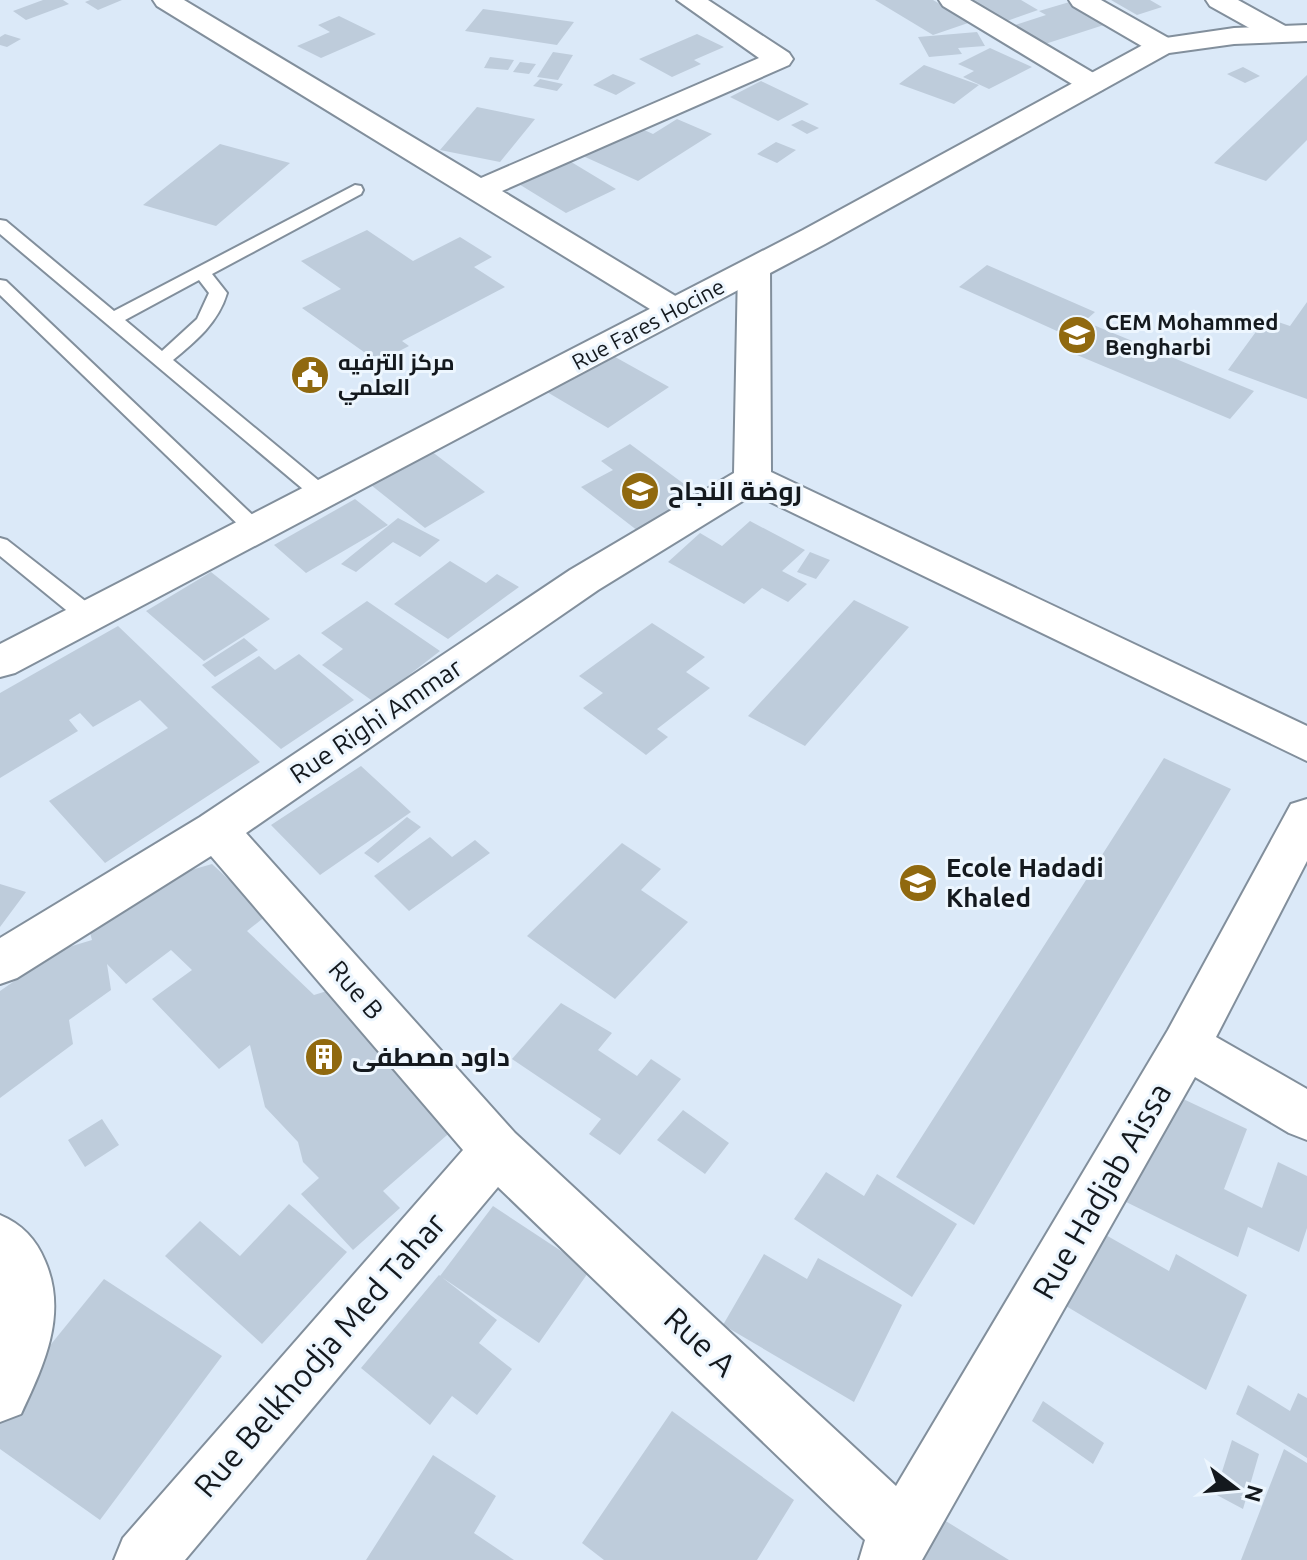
<svg xmlns="http://www.w3.org/2000/svg" width="1307" height="1560" viewBox="0 0 1307 1560" font-family="Ubuntu,Cairo,sans-serif">
	<style>
		.building { fill: #beccdb }
		.lines { fill: none; stroke-linecap: round; stroke-linejoin: round }
		.lane-casing { stroke: #828f9c; stroke-width: 4 }
		.street-casing { stroke: #828f9c; stroke-width: 4 }
		.secondary-casing { stroke: #828f9c; stroke-width: 4 }
		.lane { fill: #fff; fill-rule: evenodd }
		.street { fill: #fff; fill-rule: evenodd }
		.secondary { fill: #fff; fill-rule: evenodd }
		.labels { text-anchor: middle; stroke-width: 6; stroke-linejoin: round; paint-order: stroke }
		.far-poi-label { font-size: 22px; font-weight: bold; fill: #14191e; stroke: #edf6fe; text-anchor: start }
		.far-street-label { font-size: 22px; fill: #14191e; stroke: #edf6fe }
		.poi-label { font-size: 26px; font-weight: bold; fill: #14191e; stroke: #edf6fe; text-anchor: start }
		.street-label { font-size: 26px; fill: #14191e; stroke: #edf6fe }
		.near-street-label { font-size: 32px; fill: #14191e; stroke: #edf6fe }
	</style>
	<rect width="100%" height="100%" fill="#dbe9f8"/>
	<path class="building" d="M43,0H63L69,4L26,20L13,11Z
		M90,0H122L98,10L85,2Z
		M875,0H933L971,22L933,35Z
		M972,0H1021L1038,10L1007,21Z
		M1111,0H1150L1162,7L1137,15Z
		M1073,1L1110,23L1045,44L1015,25L1046,15L1039,11Z
		M483,9L574,22L557,45L465,31Z
		M339,16L376,34L321,58L297,46L330,32L318,25Z
		M977,32L985,46L958,48L962,54L929,57L918,37Z
		M5,34L21,39L7,47L0,45V37Z
		M697,34L724,47L694,60L701,64L672,77L639,59Z
		M990,48L1032,67L989,89L963,77L974,71L958,64Z
		M553,52L573,55L558,80L537,77Z
		M490,57L514,60L508,70L484,68Z
		M520,62L536,64L529,74L513,72Z
		M924,65L979,85L954,104L899,84Z
		M1243,67L1260,76L1245,83L1227,74Z
		M613,74L636,83L616,95L593,85Z
		M1307,75V140L1266,181L1214,163Z
		M540,79L563,84L557,91L533,86Z
		M761,81L809,104L778,121L730,97Z
		M477,107L535,119L500,162L440,150Z
		M677,119L712,134L638,181L583,156L633,125L653,134Z
		M802,120L819,128L807,134L791,125Z
		M776,142L796,150L777,163L757,154Z
		M220,144L290,163L216,226L143,205Z
		M558,154L616,189L566,213L509,178Z
		M367,230L413,261L460,237L492,257L474,267L505,287L402,341L409,346L378,362L302,308L341,289L301,261Z
		M987,265L1095,312L1068,336L959,287Z
		M1307,302V399L1228,370L1266,318L1290,326Z
		M1091,324L1254,391L1230,419L1065,350Z
		M608,353L669,387L608,428L547,392Z
		M630,444L699,495L638,531L581,487L613,470L601,461Z
		M431,451L485,492L425,528L371,485Z
		M355,499L388,525L306,573L274,545Z
		M398,518L440,540L420,557L393,542L356,572L341,564Z
		M750,521L805,550L782,571L807,584L788,602L762,588L744,604L668,562L700,533L722,546Z
		M810,552L830,560L816,579L797,572Z
		M450,561L486,583L497,574L519,587L448,639L394,604Z
		M211,572L270,619L204,661L146,611Z
		M854,600L909,627L805,746L748,716Z
		M367,601L440,651L374,702L322,665L343,649L321,633Z
		M652,623L705,657L686,672L710,688L657,729L668,737L646,755L583,708L603,693L579,676Z
		M118,626L260,762L105,863L49,801L168,728L140,700L93,727L80,713L69,720L78,731L0,778V693Z
		M244,638L258,650L215,677L202,665Z
		M299,654L354,700L281,749L211,687L259,656L275,670Z
		M1164,758L1231,789L974,1225L896,1177Z
		M361,766L411,812L320,875L271,825Z
		M407,817L421,827L378,863L364,853Z
		M430,837L452,857L475,840L490,853L409,911L374,876Z
		M622,843L661,869L641,890L688,922L615,999L527,936Z
		M212,864L267,915L247,931L314,995L327,991L462,1122L383,1191L400,1208L353,1250L301,1194L319,1178L303,1162L298,1142L265,1107L250,1045L219,1069L152,999L192,970L171,950L126,984L107,964L111,990L69,1020L73,1044L0,1098V991L59,950L92,940L89,929L160,879Z
		M0,884L26,892L0,927Z
		M561,1003L612,1033L598,1050L637,1076L651,1059L681,1079L620,1155L589,1134L601,1119L512,1059Z
		M1164,1090L1247,1129L1224,1189L1262,1208L1278,1162L1307,1176V1228L1299,1252L1248,1227L1238,1257L1118,1198Z
		M683,1110L729,1143L705,1174L657,1140Z
		M102,1119L119,1145L85,1167L68,1140Z
		M826,1172L864,1196L877,1174L957,1224L912,1297L794,1219Z
		M289,1204L347,1252L262,1344L165,1256L200,1221L240,1256Z
		M493,1206L590,1270L539,1343L440,1276Z
		M1104,1234L1169,1271L1176,1254L1247,1295L1206,1390L1066,1306Z
		M764,1254L807,1279L818,1258L902,1305L854,1402L723,1325Z
		M439,1275L497,1320L479,1343L512,1369L477,1415L452,1396L430,1425L361,1368Z
		M104,1279L222,1356L100,1520L0,1449V1407Z
		M1248,1385L1290,1411L1298,1393L1307,1398V1458L1236,1414Z
		M1043,1401L1104,1443L1093,1464L1032,1421Z
		M672,1411L794,1500L757,1560H604L582,1543Z
		M1232,1440L1259,1454L1243,1509L1215,1494Z
		M1284,1449L1307,1463V1560H1241Z
		M433,1455L496,1496L474,1533L514,1560H366Z
		M936,1515L1009,1560H916Z"/>
	<g class="lines">
		<g class="lane-casing">
			<path id="lane" d="M355,185L361,186L363,190L361,194L212,274L227,293C218,323 196,341 173,360L330,490L333,495L323,502L316,500L0,234V220L6,221L114,311ZM199,280L209,293L197,319L162,351L125,320Z
				M0,280L6,281L263,525L266,530L263,535H249L0,295Z
				M0,538L7,540L98,611L101,617L98,623H82L0,556Z"/>
		</g>
		<g class="street-casing">
			<path id="street" d="M153,0H184L481,178L759,58L677,0H708L789,53L793,59L789,65L502,191L687,303L692,310L687,317L675,320L663,317L157,6Z
				M939,0H970L1102,78L1106,84L1102,90L1092,92L1082,90L943,6Z
				M1069,0H1101L1172,40L1176,46L1172,52H1152L1073,6Z
				M1206,0H1238L1289,28L1293,34L1289,40H1271L1210,6Z
				M754,259L765,262L770,269L771,472L1307,726V761L754,494L598,590L246,833L515,1133L896,1486L1168,1030L1291,804L1307,799V861L1216,1037L1307,1089V1140L1289,1133L1195,1077L922,1560H859L865,1540L498,1187L185,1560H114L123,1538L463,1150L211,856L17,978L0,984V938L200,817L570,570L734,473L738,269L743,262Z
				M0,1215C22,1224 36,1239 45,1261C68,1314 44,1365 21,1414L0,1422Z"/>
		</g>
		<g class="secondary-casing">
			<path id="secondary" d="M1307,25V41L1234,44L1169,53L825,244L15,673L0,677V644L803,230L1152,40L1234,28Z"/>
		</g>
		<use href="#lane" class="lane"/>
		<use href="#street" class="street"/>
		<use href="#secondary" class="secondary"/>
	</g>
	<defs>
		<g id="school-disc" transform="scale(2)"><circle r="9.5" fill="#90690f" stroke="#edf6fe"/><path d="M0-5L7-2L0 1L-7-2ZM-4 1L0 2.5L4 1V4Q0 6-4 4Z" fill="#fff"/></g>
		<g id="civic-disc" transform="scale(2)"><circle r="9.5" fill="#90690f" stroke="#edf6fe"/><path d="M-.6-6.5H3V-4.5H.6V-3L4-1V1h2V6H-6V1h2V-1L-.6-3ZM-1.2 2.5V6h2.4V2.5Z" fill="#fff"/></g>
		<g id="building-disc" transform="scale(2)"><circle r="9.5" fill="#90690f" stroke="#edf6fe"/><path d="M-4-6H4V6H1V3H-1V6H-4ZM-2.5-4.3h1.7v1.8h-1.7ZM.8-4.3h1.7v1.8H.8ZM-2.5-1h1.7V.8h-1.7ZM.8-1h1.7V.8H.8Z" fill="#fff"/></g>
	</defs>
	<g fill-rule="evenodd">
		<use href="#school-disc" x="1077" y="335"/>
		<use href="#civic-disc" x="310" y="375"/>
		<use href="#school-disc" x="640" y="491"/>
		<use href="#school-disc" x="918" y="883"/>
		<use href="#building-disc" x="324" y="1057"/>
	</g>
	<g class="labels">
		<g class="far-poi-label">
			<text x="1105" y="330">CEM Mohammed<tspan x="1105" dy="25">Bengharbi</tspan></text>
			<text x="338" y="370">مركز الترفيه<tspan x="338" dy="25">العلمي</tspan></text>
		</g>
		<g class="far-street-label">
			<text transform="translate(648 324) rotate(-28)" y="8">Rue Fares Hocine</text>
		</g>
		<g class="poi-label">
			<text x="668" y="500">روضة النجاح</text>
			<text x="946" y="877">Ecole Hadadi<tspan x="946" dy="30">Khaled</tspan></text>
			<text x="352" y="1066">داود مصطفى</text>
		</g>
		<g class="street-label">
			<text transform="translate(376 721) rotate(-34)" y="9">Rue Righi Ammar</text>
			<text transform="translate(356 990) rotate(49)" y="9">Rue B</text>
		</g>
		<g class="near-street-label">
			<text transform="translate(1102 1191) rotate(-60)" y="11">Rue Hadjab Aissa</text>
			<text transform="translate(700 1342) rotate(43)" y="11">Rue A</text>
			<text transform="translate(320 1355) rotate(-49)" y="11">Rue Belkhodja Med Tahar</text>
		</g>
	</g>
	<g transform="translate(1235 1488) rotate(106)" stroke="#edf6fe" stroke-width="6" paint-order="stroke">
	<path d="M0-6L14 30L0 20L-14 30Z" fill="#14191e"/>
	<text y="-12" font-size="22" font-weight="bold" text-anchor="middle" fill="#14191e">N</text>
	</g>
</svg>
